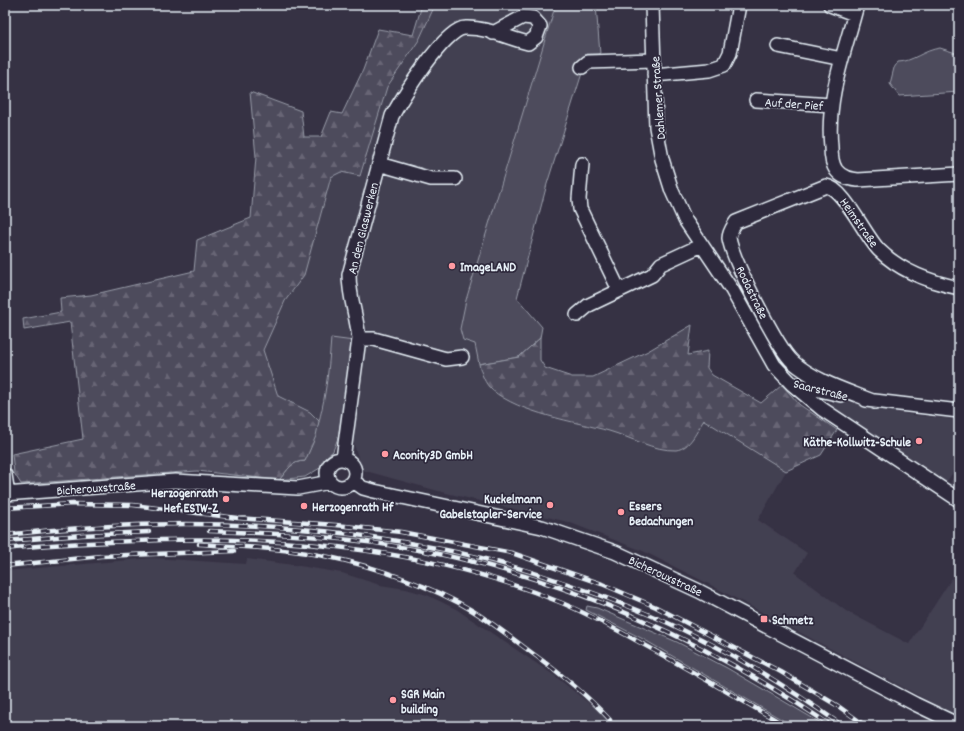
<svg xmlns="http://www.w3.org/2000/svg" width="964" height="731" viewBox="0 0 964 731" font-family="Dekko,sans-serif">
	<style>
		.built { fill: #433f51 }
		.green { fill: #4d4b5c; stroke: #9a9eaa }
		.forest { fill: url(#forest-firs); stroke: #9a9eaa }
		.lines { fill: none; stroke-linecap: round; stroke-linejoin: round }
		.minor-casing { stroke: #e8f1f8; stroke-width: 16 }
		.minor { stroke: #2f2a3d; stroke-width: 13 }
		.rail-casing { stroke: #e8f1f8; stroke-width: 4.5 }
		.rail { stroke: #2f2a3d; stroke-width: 3; stroke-dasharray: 9; stroke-linecap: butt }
		.poi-dot { fill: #ff9aa2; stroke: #2f2a3d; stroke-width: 1.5 }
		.labels { text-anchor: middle; stroke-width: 3.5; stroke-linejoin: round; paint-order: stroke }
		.street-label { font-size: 13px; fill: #e8f1f8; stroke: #2f2a3d }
		.poi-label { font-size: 13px; font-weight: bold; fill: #e8f1f8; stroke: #2f2a3d; text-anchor: start }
	</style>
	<defs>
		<pattern id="forest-firs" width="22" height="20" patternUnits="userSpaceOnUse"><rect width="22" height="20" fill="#4d4b5c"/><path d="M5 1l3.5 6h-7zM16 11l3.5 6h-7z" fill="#676574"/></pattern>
	</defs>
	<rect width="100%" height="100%" fill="#363244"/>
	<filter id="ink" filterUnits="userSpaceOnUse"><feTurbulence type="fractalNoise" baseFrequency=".025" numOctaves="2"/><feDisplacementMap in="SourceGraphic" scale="8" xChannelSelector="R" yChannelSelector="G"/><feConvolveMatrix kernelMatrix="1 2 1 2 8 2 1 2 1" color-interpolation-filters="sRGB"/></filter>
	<g filter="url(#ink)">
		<path class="built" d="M435,5H554V10L466,300L460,329L463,340L475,344L479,364L559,419L609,431L704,420L756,450L786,471L758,520L807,553L795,573L846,611L909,644L956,572L959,574V717L705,582L643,551L568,522L442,492L362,470L351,435L366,342L331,338L328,375L319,421L310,412L278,396L263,350L285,301L304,275L331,177L341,172L361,176L387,87L419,40Z
			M835,399L912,415L959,419V464L945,484L829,409Z
			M959,468V494L949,488L951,481Z
			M152,558L246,564L247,559L294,565L342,573L380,585L406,589L427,595L456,609L555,676L617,726H5V571Z"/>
		<path class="green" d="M554,5H596L600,54H586L582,73L547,184L517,298L542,327L540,338L519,357L479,364L475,344L463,340L460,329L466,300L554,10Z
			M940,48L959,54V92L899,96L890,84L894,68L898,62C912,62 924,50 940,48Z
			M331,338L354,341L338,438L333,451L324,459L320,468L305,477L279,480C288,470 291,461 305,461C323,421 328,381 331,338Z
			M587,606L597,608L677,642L727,668L826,726H793L643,639L586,610Z"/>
		<path class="forest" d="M422,5H435L419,40L387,87L360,176L341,172L331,177L304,275L285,301L263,350L278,396L310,412L319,421L316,436L305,461C291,461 288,470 279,480L197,471L21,484L14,473L12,454L83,439L70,322L24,330L23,319L61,312L60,298L91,295L194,271L197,240L251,218L256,157L250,92L301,111L304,137H321L331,112L342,114L363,70L378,29L413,35Z
			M692,325L688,355L708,351L707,368L712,375L761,403L782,385L800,405L837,430L821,455L786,471L704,420C697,430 691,448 676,450C654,451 630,437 609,431C574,421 521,414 492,390C485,384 481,373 479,364L519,357L540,338V360L545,368L572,377H593L648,351Z"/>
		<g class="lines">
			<g class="minor-casing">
				<path id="minor" d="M652,5L656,127L662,159L672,191L685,220L732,290L774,365L792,384L822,409L959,500
					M830,5L854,14
					M857,5C845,52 826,97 831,147C831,154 832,164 836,170C842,178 850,179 858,180L959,174
					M778,46L842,59
					M582,67L588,62L654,60
					M654,75L709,70L724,65L730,53L739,5
					M756,100L832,105
					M379,164L431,179H455
					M582,164L579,199L580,209L619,290
					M577,315L589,305L652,275L661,264L702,245
					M359,339H374L446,359L462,357
					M794,384L841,395
					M866,400L959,411
					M875,402C848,391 816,382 793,362C778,349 732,259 729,238C729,232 733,227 736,222L826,186C844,188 865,236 879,250C901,272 930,282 959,288
					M343,459L359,339C357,317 349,297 349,275L392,116C402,98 445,28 465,28C486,27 508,38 528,43L536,37L540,26L533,18L523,17L493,33
					M327 473a14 14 0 1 1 28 0a14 14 0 1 1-28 0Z
					M5,475L8,494
					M353,481L363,488L374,491L542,527L615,552L699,591L915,704L959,725
					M5,494L175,481L298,488L330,482"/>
			</g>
			<use href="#minor" class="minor"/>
			<g class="rail-casing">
				<path id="rail" d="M5,508L73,504L133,505L237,518L336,525L401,532L512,553L602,584L656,607L781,672L838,706L866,726
					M209,531C269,533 329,536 388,545C550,569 697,635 832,726
					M5,535C149,518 299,520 441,549C508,562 572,584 635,609C709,638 778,680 843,726
					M5,541L82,535L149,532
					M199,544C242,547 287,548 329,557C373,566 434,587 473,611C494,624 513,639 532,653C560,673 587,695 610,720
					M5,549C57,543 109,542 161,540C298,537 434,550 562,603C595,617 626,635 657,652C700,676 743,701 786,726
					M5,566L101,556L234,551"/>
			</g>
			<use href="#rail" class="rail"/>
		</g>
	</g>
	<g class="poi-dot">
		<circle cx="452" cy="266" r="4"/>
		<circle cx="919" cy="441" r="4"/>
		<circle cx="385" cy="454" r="4"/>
		<circle cx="226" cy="499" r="4"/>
		<circle cx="550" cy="505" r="4"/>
		<circle cx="304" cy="506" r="4"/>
		<circle cx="621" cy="512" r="4"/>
		<rect x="760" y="615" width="8" height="8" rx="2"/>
		<circle cx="393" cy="700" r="4"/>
	</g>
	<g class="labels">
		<g class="street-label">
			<text transform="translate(657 98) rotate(-94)" y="5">Dahlemer Straße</text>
			<text transform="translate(794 103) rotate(4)" y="5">Auf der Pief</text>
			<text transform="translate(860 222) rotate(55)" y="5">Heimstraße</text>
			<text transform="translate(362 228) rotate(-76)" y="5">An den Glaswerken</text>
			<text transform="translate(753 292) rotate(64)" y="5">Rodastraße</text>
			<text transform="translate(821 389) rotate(14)" y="5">Saarstraße</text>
			<text transform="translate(96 487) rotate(-4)" y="5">Bicherouxstraße</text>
			<text transform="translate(666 575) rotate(25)" y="5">Bicherouxstraße</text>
		</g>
		<g class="poi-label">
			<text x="460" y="271">ImageLAND</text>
			<text x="911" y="446" text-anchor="end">Käthe-Kollwitz-Schule</text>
			<text x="393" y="459">Aconity3D GmbH</text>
			<text x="218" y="497" text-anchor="end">Herzogenrath<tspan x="218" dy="15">Hef ESTW-Z</tspan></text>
			<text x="542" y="503" text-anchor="end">Kuckelmann<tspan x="542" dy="15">Gabelstapler-Service</tspan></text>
			<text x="629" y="510">Essers<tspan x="629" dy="15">Bedachungen</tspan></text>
			<text x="312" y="511">Herzogenrath Hf</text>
			<text x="772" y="624">Schmetz</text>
			<text x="401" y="698">SGR Main<tspan x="401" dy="15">building</tspan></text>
		</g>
	</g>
	<rect width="964" height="731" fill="none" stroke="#2f2a3d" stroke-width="20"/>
	<rect x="10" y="10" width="944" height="711" fill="none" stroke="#e8f1f8" stroke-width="1.5" filter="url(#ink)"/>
</svg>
